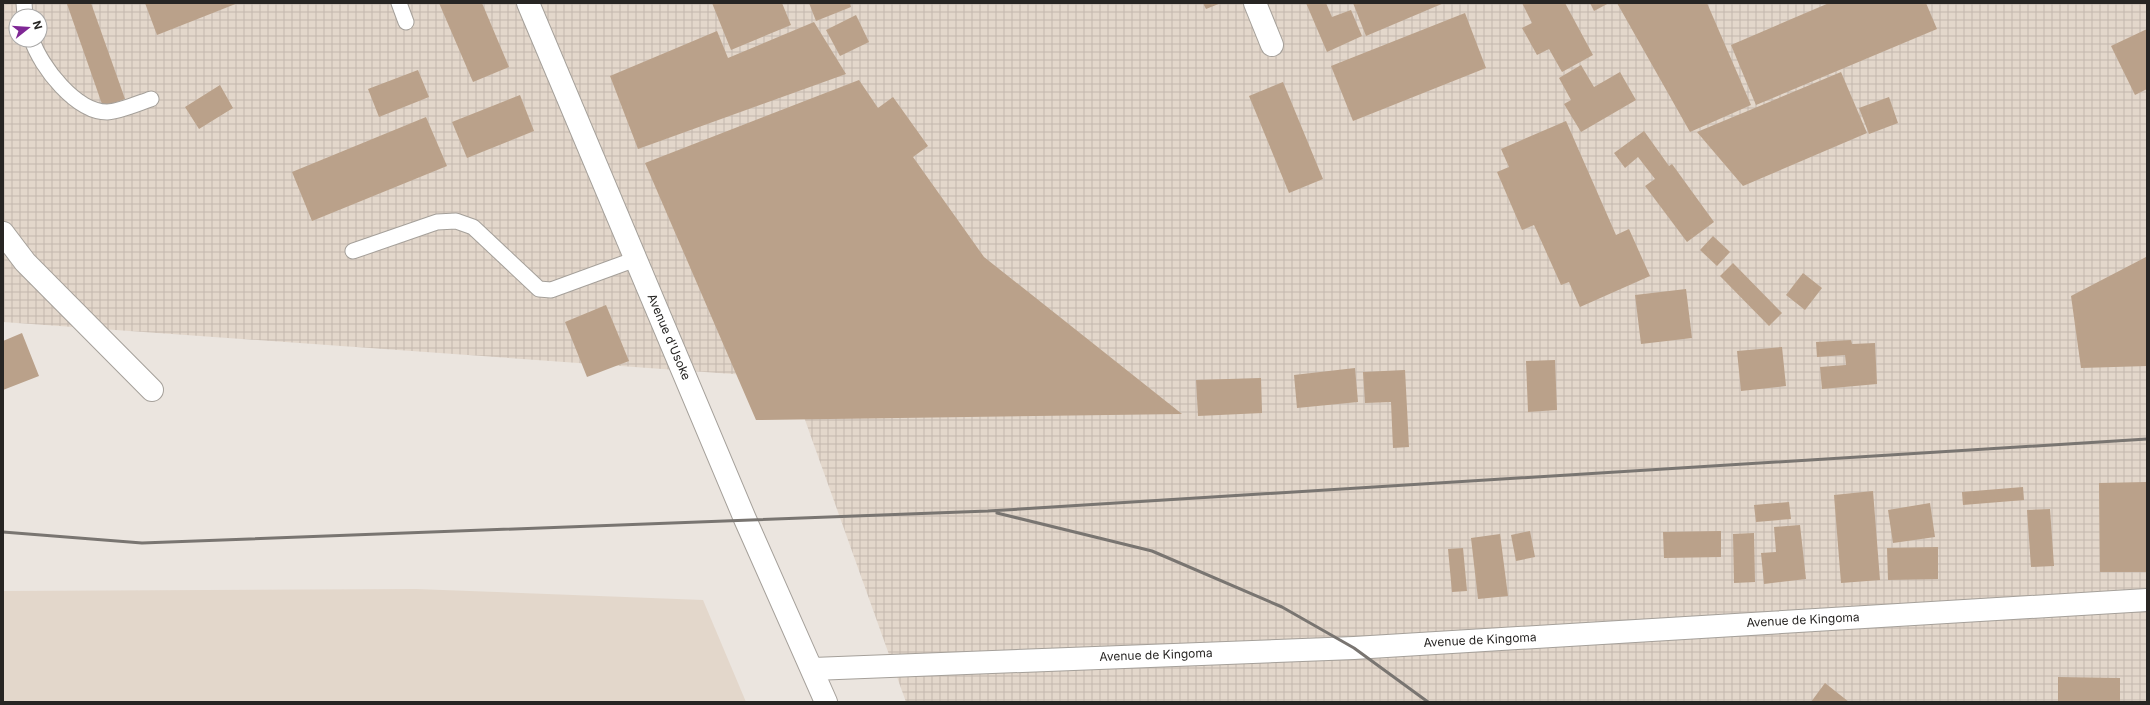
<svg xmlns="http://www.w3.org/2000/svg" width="2150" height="705" viewBox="0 0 2150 705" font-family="Inter,sans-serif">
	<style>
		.built { fill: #e3d7cb }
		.industrial { fill: url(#industrial-grid); fill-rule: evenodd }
		.building { fill: #baa18a }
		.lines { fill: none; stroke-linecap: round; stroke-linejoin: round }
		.lane-casing { stroke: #a5a09a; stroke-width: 17 }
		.street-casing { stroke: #a5a09a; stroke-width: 24 }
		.secondary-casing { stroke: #a5a09a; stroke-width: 24 }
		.lane { stroke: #fff; stroke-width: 15 }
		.street { stroke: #fff; stroke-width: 22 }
		.secondary { stroke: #fff; stroke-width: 22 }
		.rail { stroke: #797571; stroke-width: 3 }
		.labels { text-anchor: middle; stroke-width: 3; stroke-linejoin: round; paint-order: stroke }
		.street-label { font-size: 12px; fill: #272523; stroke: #fff }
	</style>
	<defs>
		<pattern id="industrial-grid" width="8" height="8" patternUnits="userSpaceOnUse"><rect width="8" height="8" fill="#e3d7cb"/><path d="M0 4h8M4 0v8" fill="none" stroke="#c3b8ae"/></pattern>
	</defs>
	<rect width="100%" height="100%" fill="#ebe5df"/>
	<path class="built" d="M416,589L703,600L746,702H3V591Z"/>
	<path class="industrial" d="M3,3H2147V702H906L790,378L3,322ZM16,16H40V40H16Z"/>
	<path class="building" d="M70,3H91L125,99L103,107L67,4Z
		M145,3H238L157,35Z
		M439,3H482L509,67L473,82Z
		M712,3H782L791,25L731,50Z
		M809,3H850L851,7L816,21Z
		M1203,3H1221L1206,9Z
		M1306,3H1326L1332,17L1351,10L1362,36L1327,52Z
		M1353,3H1444L1366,36Z
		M1522,3H1565L1593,55L1562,72L1549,49L1537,55L1522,28L1532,23Z
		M1590,3H1609L1594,11Z
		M1617,3H1707L1751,105L1690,132Z
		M1829,3H1926L1937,29L1756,105L1731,45Z
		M1465,13L1486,68L1353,121L1331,66Z
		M856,15L869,42L840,56L826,30Z
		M814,22L846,74L638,149L610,76L717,31L728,58Z
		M2147,29V89L2135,95L2111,46Z
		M1581,65L1594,87L1620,72L1636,100L1581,132L1564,104L1571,100L1559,78Z
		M418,70L429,97L379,117L368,89Z
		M1841,72L1867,133L1743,186L1697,132Z
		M859,80L878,108L893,97L928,146L913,157L984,257L1182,414L756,420L645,163Z
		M1283,82L1323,179L1289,193L1249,96Z
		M220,85L233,108L199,129L185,107Z
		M520,95L534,131L467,158L452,122Z
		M1889,97L1898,123L1869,134L1859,108Z
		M426,117L447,166L312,221L292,172Z
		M1566,121L1616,235L1629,229L1650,276L1580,307L1569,282L1561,285L1534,225L1522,230L1497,172L1509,167L1501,149Z
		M1644,131L1669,166L1672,164L1714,222L1687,242L1645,186L1655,179L1638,157L1625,168L1614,153Z
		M1713,236L1730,252L1717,266L1700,250Z
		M2146,257L2147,366L2081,368L2071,296Z
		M1733,263L1782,313L1769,326L1720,276Z
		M1803,273L1822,288L1805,310L1786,295Z
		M1686,289L1692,338L1641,344L1635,295Z
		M606,305L629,361L587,377L565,322Z
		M22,333L39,376L3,390V341Z
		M1851,340L1852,344L1875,343L1877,384L1822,389L1820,367L1846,365L1845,355L1817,357L1816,342Z
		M1782,347L1786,386L1741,391L1737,351Z
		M1555,360L1557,410L1528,412L1526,361Z
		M1355,368L1358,402L1297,408L1294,375Z
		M1405,370L1409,447L1393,448L1391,402L1365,403L1363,372Z
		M1261,378L1262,413L1198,416L1196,380Z
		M2147,482V572H2100L2099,483Z
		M2023,487L2024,500L1963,505L1962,492Z
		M1873,491L1880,580L1841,583L1834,495Z
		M1789,502L1791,519L1756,522L1754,505Z
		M1930,503L1935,537L1893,543L1888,510Z
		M2050,509L2054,566L2031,567L2027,510Z
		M1800,525L1806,579L1764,584L1761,553L1776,552L1774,527Z
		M1530,531L1535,557L1516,561L1511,535Z
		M1721,531V557L1664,558L1663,532Z
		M1754,533L1755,582L1734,583L1733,534Z
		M1500,534L1508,596L1478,599L1471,538Z
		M1938,547V579L1888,580L1887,548Z
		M1463,548L1467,591L1452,592L1448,549Z
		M2058,677L2120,678V702H2058Z
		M1825,683L1849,702H1811Z"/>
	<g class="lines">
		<g class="lane-casing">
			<path id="lane" d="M24,3L25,16
				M399,3L406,22
				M32,40C41,67 76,112 107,112C118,112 139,103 151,99
				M353,251L437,222L456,221L473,227L539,289L551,290L636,259"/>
		</g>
		<g class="street-casing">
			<path id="street" d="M1255,3L1272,45
				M3,233L25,262L152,390"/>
		</g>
		<g class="secondary-casing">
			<path id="secondary" d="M528,3L745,519L826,702
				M813,669L1354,648L2147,600"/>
		</g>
		<use href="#lane" class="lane"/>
		<use href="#street" class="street"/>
		<use href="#secondary" class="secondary"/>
		<path class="rail" d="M997,513L1152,551L1282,607L1354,648L1428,702
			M3,532L142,543L988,511L2147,439"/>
	</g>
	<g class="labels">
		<g class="street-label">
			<text transform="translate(669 337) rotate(67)" y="4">Avenue d'Usoke</text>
			<text transform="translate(1803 620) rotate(-3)" y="4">Avenue de Kingoma</text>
			<text transform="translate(1480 640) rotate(-3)" y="4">Avenue de Kingoma</text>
			<text transform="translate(1156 655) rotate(-2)" y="4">Avenue de Kingoma</text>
		</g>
	</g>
	<rect width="2150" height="705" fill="none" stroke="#272523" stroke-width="8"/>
	<g transform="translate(28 28) rotate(73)"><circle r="19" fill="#ffffff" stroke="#a9a8a7"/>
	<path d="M0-3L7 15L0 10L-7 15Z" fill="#7f2795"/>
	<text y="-6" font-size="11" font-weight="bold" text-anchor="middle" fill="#272523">N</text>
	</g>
</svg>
